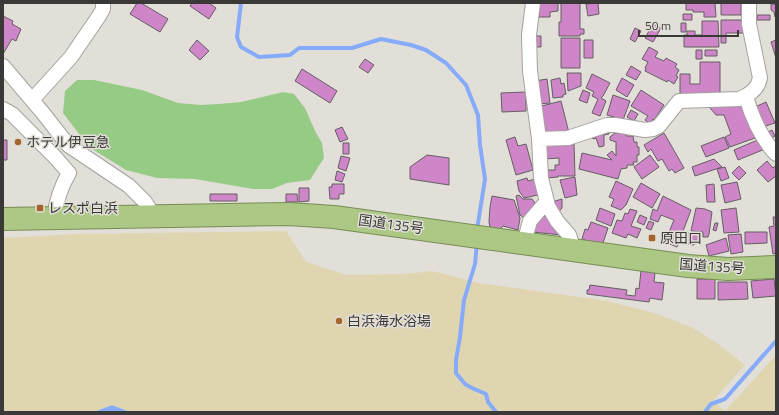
<svg xmlns="http://www.w3.org/2000/svg" width="779" height="415" viewBox="0 0 779 415" font-family="'Titillium Web','Noto Sans JP',sans-serif">
	<style>
		.green { fill: #96cb86 }
		.sand { fill: #dfd6b1 }
		.water { fill: #86abfb }
		.lines { fill: none; stroke-linecap: round; stroke-linejoin: round }
		.stream { stroke: #86abfb; stroke-width: 4 }
		.building { fill: #ce86c9; stroke: #645f63 }
		.minor-casing { stroke: #a5a29d; stroke-width: 16 }
		.trunk-casing { stroke: #778d56; stroke-width: 24 }
		.minor { stroke: #fff; stroke-width: 14 }
		.trunk { stroke: #acc884; stroke-width: 22 }
		.poi-dot { fill: #a5642e; stroke: #e2dfd8; stroke-width: 1.5 }
		.labels { text-anchor: middle; stroke-width: 3; stroke-linejoin: round; paint-order: stroke }
		.poi-label { font-size: 14px; fill: #3b3937; stroke: #e2dfd8; text-anchor: start }
		.street-label { font-size: 14px; fill: #3b3937; stroke: #e2dfd8 }
	</style>
	<rect width="100%" height="100%" fill="#e2dfd8"/>
	<path class="green" d="M77,80H94L142,90L178,103L201,105L218,104L241,102L283,92L294,94L305,108L316,133L322,143L324,158L310,180L287,183L272,189H253L195,179L157,178L126,170L89,147L63,113L65,91Z"/>
	<path class="sand" d="M286,231L306,262L347,275L404,274L432,271L479,283L608,301L657,314L693,328L717,343L745,365L713,401L725,411L776,355V412H246L242,411L130,412L112,405L94,412L3,411V238L77,234Z"/>
	<path class="water" d="M112,405L130,412H3V411L94,412Z"/>
	<g class="lines">
		<path class="stream" d="M241,3L237,37L241,47L259,57L290,55L299,48H352L381,39L411,45L426,50L446,63L466,85L478,115L480,145L485,179L477,230
			M477,243L475,264L464,300L460,337L456,360V373L465,384L472,388L486,394L488,402L496,412
			M705,412L711,404L725,399L776,341"/>
	</g>
	<path class="building" d="M137,3H141L168,19L160,32L130,14Z
		M192,3H209L216,8L209,19L190,6Z
		M539,3H558V11L550,12V17H539Z
		M561,3H580V29H584V34H580V36H559V22H561Z
		M598,3L599,14L588,16L586,4Z
		M686,3H715L716,17H704V12H693V10H686Z
		M721,3H741V15H721Z
		M771,4H776V17H775L774,12L771,10Z
		M683,14H692V20H683Z
		M757,15H770V20H757Z
		M3,16L13,21L12,24L21,29L16,41L12,39L3,54Z
		M721,20H745V33H726V43H721Z
		M702,21H718L719,47H684V35H687V31H695V35H702Z
		M681,23H686V32H681Z
		M653,24L661,28L653,42L645,38Z
		M635,28L641,31L635,42L630,39Z
		M534,36H541V47H534Z
		M561,38H580V68H561Z
		M197,40L209,51L200,60L189,50Z
		M584,40H593V58H584Z
		M776,40V58L771,42Z
		M649,47L658,52L655,57L664,61L666,58L677,64L675,67L679,70L676,76L678,77L674,84L668,80L667,82L645,71L646,68H645L648,62L642,59Z
		M696,50H702V59H696Z
		M705,50H717V56H705Z
		M365,59L374,65L368,73L359,67Z
		M700,62H720V94H680V74H690V84H700Z
		M631,66L641,72L636,80L626,75Z
		M302,69L337,91L330,103L295,81Z
		M567,73H581V86L568,91Z
		M592,74L610,83L603,96L601,98L606,101L600,116L592,113L598,99L592,96L594,92L586,88Z
		M560,78L561,84L564,83L566,94L563,95V97L553,98L551,80Z
		M622,78L634,85L627,97L616,90Z
		M547,79L550,103L538,104L535,81Z
		M583,90L590,93L587,103L579,100Z
		M641,90L664,105L654,120L653,119L650,123L645,120L648,116L631,106Z
		M526,92V111L502,112L501,93Z
		M613,95L630,101L623,120L607,115Z
		M561,101L569,133L546,134L538,107Z
		M766,102L775,123L763,127L755,107Z
		M743,103L753,126L755,138L730,147L725,137L731,134L724,115H716L710,108L709,104Z
		M631,110L638,114L634,121L627,117Z
		M342,127L348,139L340,142L335,130Z
		M607,128L609,134L604,135V146L599,147L596,138L593,139L591,133Z
		M772,130L775,136L771,138L768,132Z
		M615,133H626V136H633L634,142H637V147H639V155H637V162H633L634,165H627V168L621,169L618,179L579,169L582,153L612,160L607,155L612,151L616,156V142L610,140V137Z
		M664,133L684,168L675,173L672,169L669,171L662,159L658,161L651,149L648,152L644,145Z
		M515,137L518,146L526,144L533,170L516,175L506,140Z
		M724,137L729,148L706,157L701,146Z
		M760,139L765,149L738,160L734,150Z
		M3,140H7V160H3Z
		M343,143H349V154H343Z
		M574,143L575,176H558V177L547,178V170H555V165H559V158L544,159L543,144Z
		M427,155L449,158V185L410,179V167Z
		M650,155L659,167L642,179L634,167Z
		M341,156L350,158L346,171L338,168Z
		M714,159L722,167L695,176L692,167Z
		M767,161L773,168L776,165V176L768,182L757,170Z
		M739,166L746,173L739,180L732,173Z
		M725,167L729,178L721,181L717,169Z
		M337,171L345,174L342,182L335,180Z
		M575,177L577,195L565,198L560,180Z
		M527,178L528,181L535,179L538,195L524,198L519,191L517,181Z
		M616,181L633,189L626,205L621,210L611,206L614,199L609,197Z
		M737,182L741,199L725,203L721,185Z
		M641,183L660,194L652,208L633,197Z
		M332,184H344V194H339V199H330L329,187H332Z
		M714,184L715,202H707L706,185Z
		M299,188H309V201L299,202Z
		M210,194H237V201H210Z
		M286,194H297L298,202H286Z
		M519,195L523,199H532L535,203L524,218L520,215L516,196Z
		M492,196L514,200L520,218L518,230L503,226L500,229L490,227L489,222L490,207Z
		M663,196L691,210L677,247L665,242L674,220L661,215L658,222L650,219L653,209L657,211Z
		M562,199V208L557,214L552,202Z
		M600,208L615,214L611,226L596,220Z
		M696,208L705,209L712,212L709,234L708,237H703V232L691,231Z
		M736,208L739,232L724,233L721,210Z
		M630,209L637,211L631,226L641,229L637,238L628,234L626,238L612,233L617,220L622,221L625,213L628,214Z
		M640,215L647,218L644,225L637,222Z
		M543,216H548L561,235L533,232L534,224Z
		M773,217H776V253L773,254L769,227L774,226Z
		M649,221L654,223L651,230L646,228Z
		M591,222L608,228L603,243L588,241L582,239L585,229L588,230Z
		M715,223H718L716,231L713,230Z
		M686,232L700,235L699,241L695,240L694,245L684,244Z
		M745,232H767V243L745,244Z
		M741,234L743,252L731,254L728,235Z
		M726,238L729,251L709,256L706,245Z
		M641,271L655,273L654,282L664,283L662,300L650,298L649,302L587,294V290H589L590,285L627,290L626,295L635,296L636,288L639,289Z
		M697,279H715V299H697Z
		M774,279L776,296L753,298L751,281Z
		M718,282H747L748,299L718,300Z"/>
	<g class="lines">
		<g class="minor-casing">
			<path id="minor" d="M533,3L529,35L530,71L539,139L541,178L548,206L557,221L569,235L574,250
				M3,66L43,113L68,145L129,186L145,202L154,216
				M746,97C752,117 761,138 776,154
				M32,100L71,57L99,16L103,9V3
				M3,109L12,114L55,157L69,173C60,188 56,202 54,218
				M539,139L568,138L607,125H615L645,130L653,129L659,126L679,101L739,99C750,95 758,89 760,78L749,24V3
				M524,243L530,221L547,201"/>
		</g>
		<g class="trunk-casing">
			<path id="trunk" d="M3,219L289,214L334,217L688,266L728,269L776,267"/>
		</g>
		<use href="#minor" class="minor"/>
		<use href="#trunk" class="trunk"/>
	</g>
	<g class="poi-dot">
		<circle cx="18" cy="142" r="4"/>
		<rect x="36" y="204" width="8" height="8" rx="2"/>
		<rect x="648" y="234" width="8" height="8" rx="2"/>
		<circle cx="339" cy="321" r="4"/>
	</g>
	<g class="labels">
		<g class="poi-label">
			<text x="26" y="147">ホテル伊豆急</text>
			<text x="48" y="213">レスポ白浜</text>
			<text x="660" y="243">原田口</text>
			<text x="347" y="326">白浜海水浴場</text>
		</g>
		<g class="street-label">
			<text transform="translate(391 224) rotate(8)" y="5">国道135号</text>
			<text transform="translate(712 266) rotate(4)" y="5">国道135号</text>
		</g>
	</g>
	<rect width="779" height="415" fill="none" stroke="#3b3937" stroke-width="8"/>
	<path d="M639 30v6h99v-6" fill="none" stroke="#3b3937" stroke-width="2"/>
	<text x="645" y="30" font-size="12" fill="#3b3937" stroke="#e2dfd8" stroke-width="3" paint-order="stroke">50 m</text>
</svg>
